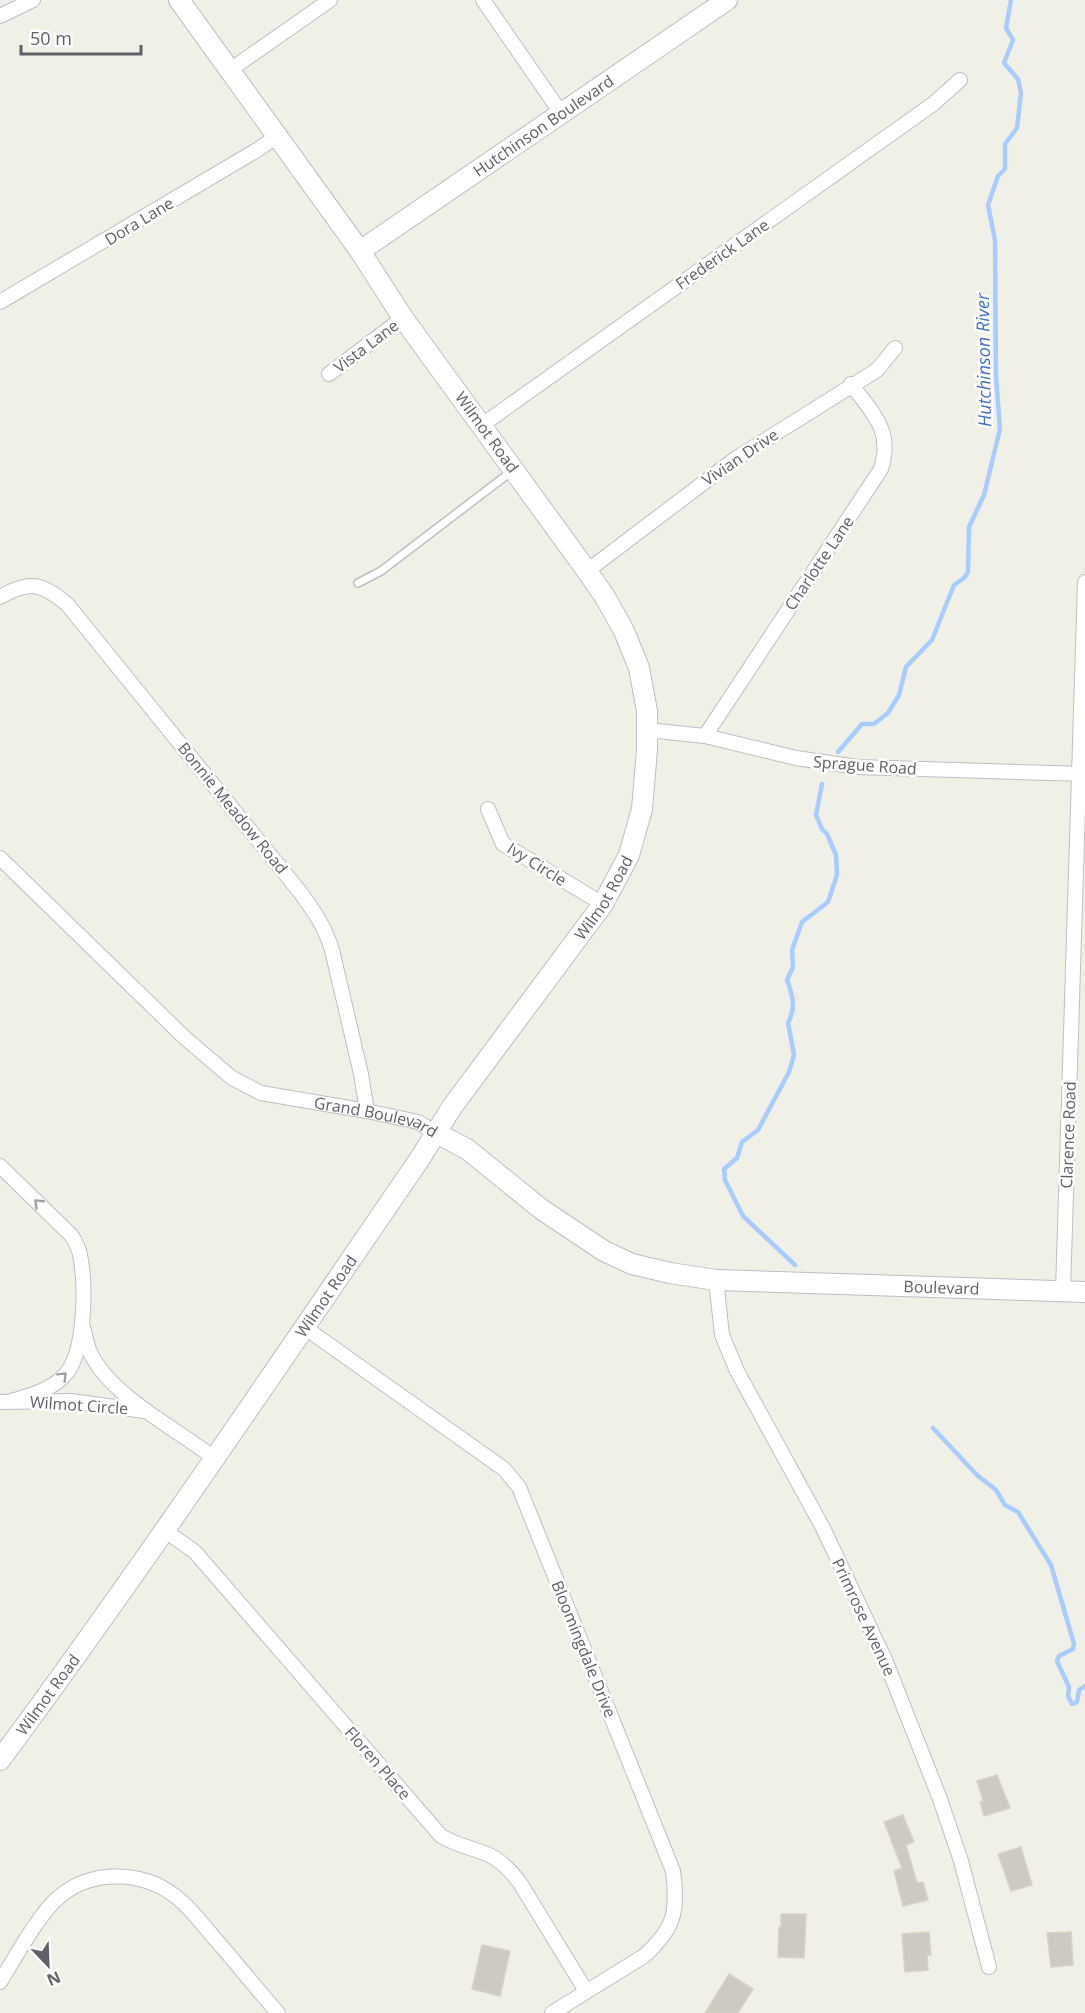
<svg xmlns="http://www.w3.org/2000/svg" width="1085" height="2013" viewBox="0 0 1085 2013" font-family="'Open Sans',sans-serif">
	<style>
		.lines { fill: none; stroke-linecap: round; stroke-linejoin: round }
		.stream { stroke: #a8ccff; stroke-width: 4.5 }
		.building { fill: #cccac3; stroke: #d6d3c4; stroke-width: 1.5 }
		.lane-casing { stroke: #bebfc5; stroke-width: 10 }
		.street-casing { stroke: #bebfc5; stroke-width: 16 }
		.secondary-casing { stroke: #bcbec4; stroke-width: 22 }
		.lane { stroke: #fff; stroke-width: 7 }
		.street { stroke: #fff; stroke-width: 14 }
		.secondary { stroke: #fff; stroke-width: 20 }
		.oneway { stroke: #9ea0a4 }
		.labels { text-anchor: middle; stroke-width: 5; stroke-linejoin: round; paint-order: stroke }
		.street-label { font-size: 16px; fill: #5e6167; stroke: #fff }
		.water-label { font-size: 18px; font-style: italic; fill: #4470c9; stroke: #fff }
	</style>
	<rect width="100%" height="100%" fill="#f1f0e6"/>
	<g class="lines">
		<path class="stream" d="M838,752L862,724H874L888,713L899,695L906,667L932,640L954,585L964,578L968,572L969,527L984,495L1000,429L996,376L995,240L988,205L998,176L1005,169V144L1017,128L1021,93L1018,79L1004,63L1013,40L1006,28L1011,0
			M795,1265L743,1216L725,1180L724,1169L737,1158L742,1142L758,1130L789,1072L794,1055L788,1023C796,1008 793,996 787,980L793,967L792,950L802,922L828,902L837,875L836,855L827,834L822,829L816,815L822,784
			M933,1428L977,1475L996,1490L1005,1505L1018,1512L1051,1565L1074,1644L1073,1649L1059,1656L1057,1661L1069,1687L1068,1696L1072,1704L1077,1702L1079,1690L1085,1686"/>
	</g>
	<path class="building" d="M997,1775L1010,1808L984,1816L980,1802L983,1801L977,1781Z
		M903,1815L914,1842L906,1845L917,1883L923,1882L928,1900L903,1906L894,1871L902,1868L884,1822Z
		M1021,1847L1032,1885L1011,1891L998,1854Z
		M781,1914H806L804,1958L778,1957L779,1927H781Z
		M929,1932L931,1955H927L928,1970L905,1972L902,1934Z
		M1071,1932L1073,1965L1051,1967L1047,1933Z
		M482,1945L510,1951L500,1996L472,1989Z
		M729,1974L753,1989L738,2013H705Z"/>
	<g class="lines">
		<g class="lane-casing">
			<path id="lane" d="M358,583L381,571L512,471"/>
		</g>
		<g class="street-casing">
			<g id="street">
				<path d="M483,0L561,113"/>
				<path d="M0,16L33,0"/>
				<path d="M230,70L330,0"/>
				<path d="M0,302L257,150L276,137"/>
				<path d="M329,374L403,318"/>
				<path d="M482,425L933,104L960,80"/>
				<path d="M587,571L735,459L877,370L895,348"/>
				<path d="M0,597C30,580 41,583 67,604L300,892C314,911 325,927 332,950L361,1074L367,1111"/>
				<path d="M648,730L705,736L796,758L857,767L1085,774"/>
				<path d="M705,736L881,469C893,430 873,414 851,384"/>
				<path d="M488,809L503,844L603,904"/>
				<path id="s1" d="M0,858L185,1038L232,1078L261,1093L367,1111L418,1122L436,1133"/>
				<path d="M0,1166L71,1235C75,1241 79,1248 80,1255C86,1284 86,1354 64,1376C49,1391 31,1395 11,1401"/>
				<path d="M716,1280L722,1335L737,1371L823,1528L886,1662L940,1799L961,1861L989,1967"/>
				<path d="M1063,1291L1085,582"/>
				<path d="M83,1327C85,1335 87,1343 89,1350C108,1395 176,1428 214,1458"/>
				<path d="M304,1327L504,1469L519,1487L673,1871C678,1912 675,1928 644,1956L552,2013"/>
				<path d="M0,1402L71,1401L144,1411"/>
				<path d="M164,1530L195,1552L441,1836C456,1845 472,1848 487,1854C501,1860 511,1871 520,1883L586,1991"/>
				<path d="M0,1982C15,1958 40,1912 60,1896C93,1869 143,1871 175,1896C191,1908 203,1925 216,1940C237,1964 257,1989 278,2013"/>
			</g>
		</g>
		<g class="secondary-casing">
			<g id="secondary">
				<path id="s2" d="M360,251L727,0"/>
				<path id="s3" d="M436,1133L467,1149L541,1209L604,1251L632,1264L670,1273L716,1280L1085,1292"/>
				<path id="s4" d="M0,1760C145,1564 281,1361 419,1160L452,1107L603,904L629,855L642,809L647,750V711L639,668L624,631L605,597L587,571L403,318L360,251L179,0"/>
			</g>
		</g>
		<use href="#lane" class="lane"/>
		<use href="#street" class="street"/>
		<use href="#secondary" class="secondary"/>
	</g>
	<defs><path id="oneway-chevron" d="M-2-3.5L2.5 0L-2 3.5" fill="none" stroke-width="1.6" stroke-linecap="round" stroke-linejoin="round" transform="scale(1.5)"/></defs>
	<g class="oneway">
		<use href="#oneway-chevron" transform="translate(38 1203) rotate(-136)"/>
		<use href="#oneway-chevron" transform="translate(63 1376) rotate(-45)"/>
	</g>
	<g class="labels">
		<g class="street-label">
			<text dy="6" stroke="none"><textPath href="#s2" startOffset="222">Hutchinson Boulevard</textPath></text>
			<text transform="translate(139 221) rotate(-31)" y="6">Dora Lane</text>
			<text transform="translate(722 254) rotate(-35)" y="6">Frederick Lane</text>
			<text transform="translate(366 346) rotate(-37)" y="6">Vista Lane</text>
			<text transform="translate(487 432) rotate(54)" y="6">Wilmot Road</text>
			<text transform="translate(740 457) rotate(-34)" y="6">Vivian Drive</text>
			<text transform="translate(819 563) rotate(-56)" y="6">Charlotte Lane</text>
			<text transform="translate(865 765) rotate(4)" y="6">Sprague Road</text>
			<text transform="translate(233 808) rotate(51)" y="6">Bonnie Meadow Road</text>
			<text transform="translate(537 864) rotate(32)" y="6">Ivy Circle</text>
			<text dy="6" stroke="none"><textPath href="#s4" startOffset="1053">Wilmot Road</textPath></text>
			<text dy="6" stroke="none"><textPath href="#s1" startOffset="470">Grand Boulevard</textPath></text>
			<text transform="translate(1068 1135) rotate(-88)" y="6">Clarence Road</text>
			<text dy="6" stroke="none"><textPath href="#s3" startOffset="548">Boulevard</textPath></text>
			<text dy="6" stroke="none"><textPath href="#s4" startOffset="567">Wilmot Road</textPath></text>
			<text transform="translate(79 1405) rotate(4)" y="6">Wilmot Circle</text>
			<text transform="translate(864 1617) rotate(65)" y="6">Primrose Avenue</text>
			<text transform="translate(584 1649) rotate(68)" y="6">Bloomingdale Drive</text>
			<text dy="6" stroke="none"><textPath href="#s4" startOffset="81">Wilmot Road</textPath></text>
			<text transform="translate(378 1763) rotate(49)" y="6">Floren Place</text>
		</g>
		<g class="water-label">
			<text transform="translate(984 360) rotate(-91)" y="6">Hutchinson River</text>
		</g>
	</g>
	<g transform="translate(48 1965) rotate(157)" stroke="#ffffff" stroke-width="4.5" paint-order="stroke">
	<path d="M0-4.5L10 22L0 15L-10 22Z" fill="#5e6167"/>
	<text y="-9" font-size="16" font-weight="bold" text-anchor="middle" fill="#5e6167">N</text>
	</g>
	<path d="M21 45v9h120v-9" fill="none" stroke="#5e6167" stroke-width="3"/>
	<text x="30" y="45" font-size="18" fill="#5e6167" stroke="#ffffff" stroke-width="4.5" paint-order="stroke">50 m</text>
</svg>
